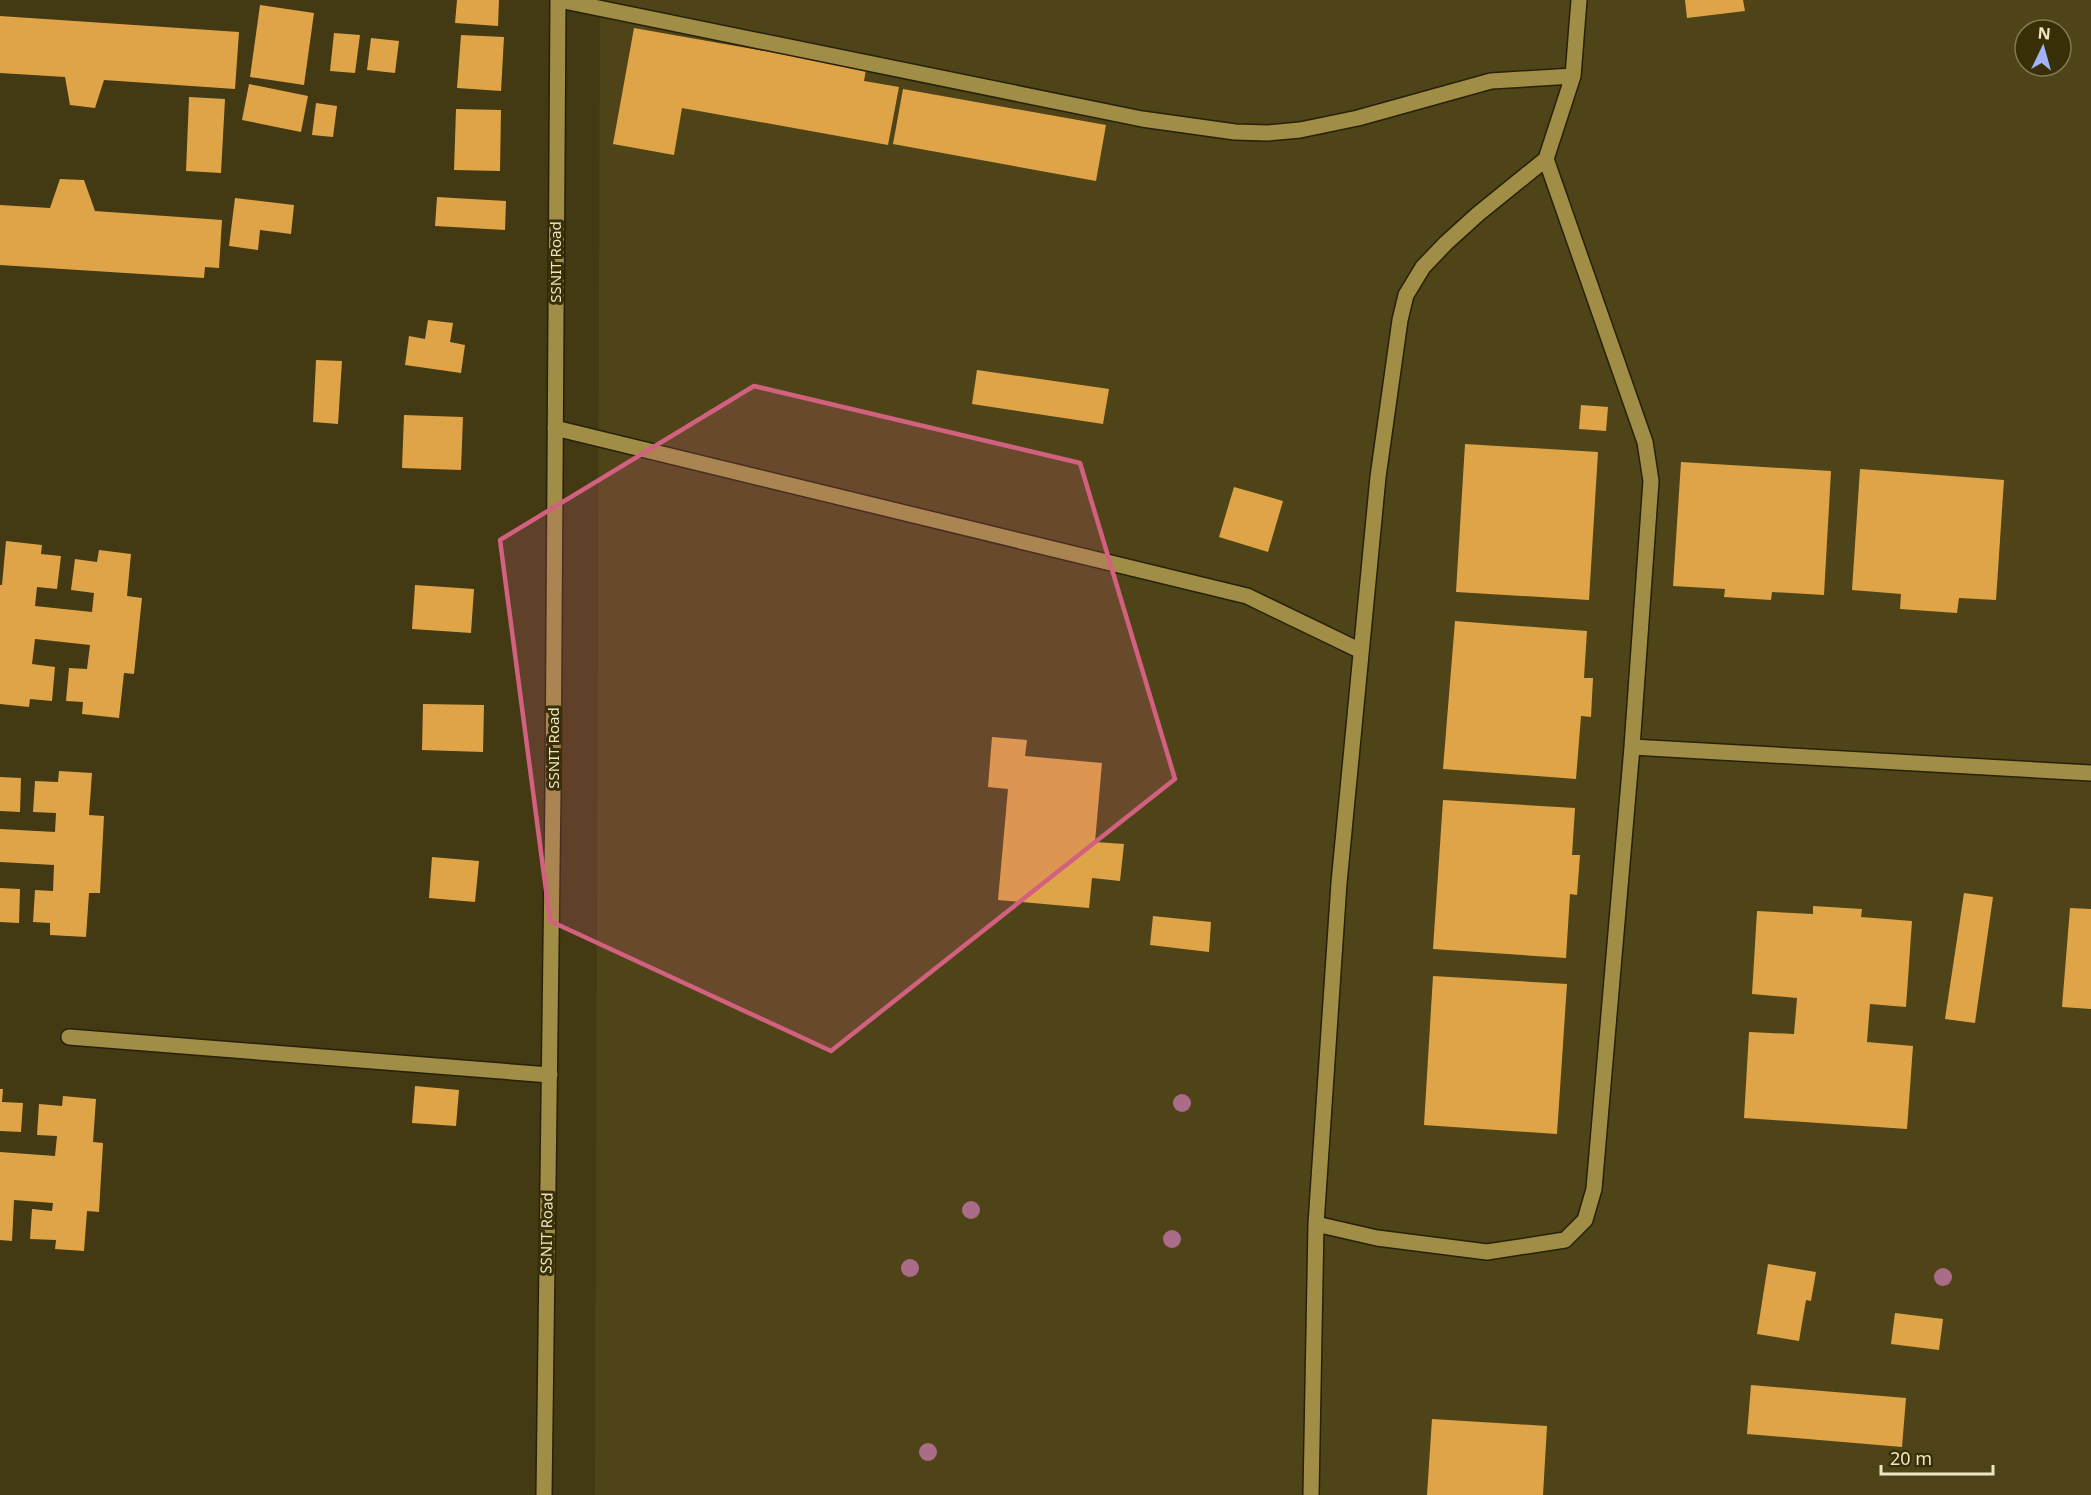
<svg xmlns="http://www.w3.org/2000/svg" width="2091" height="1495" viewBox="0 0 2091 1495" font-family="'Noto Sans',sans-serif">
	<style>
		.built { fill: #4f4418; fill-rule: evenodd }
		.building { fill: #e0a448 }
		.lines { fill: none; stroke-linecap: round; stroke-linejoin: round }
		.minor-casing { stroke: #27210a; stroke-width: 18 }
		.minor { stroke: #a08e46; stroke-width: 15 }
		.tree { fill: #aa6c88 }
		.marked { fill: #d2607f; fill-opacity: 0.2; stroke: #d2607f; stroke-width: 4.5; stroke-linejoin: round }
		.labels { text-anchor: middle; stroke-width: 6; stroke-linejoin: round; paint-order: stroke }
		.street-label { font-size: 15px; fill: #efe6c3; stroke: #392f07 }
	</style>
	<rect width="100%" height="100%" fill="#433913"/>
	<path class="built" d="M600,0H2091V1495H595ZM2025,30H2061V66H2025Z"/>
	<path class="building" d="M457,0H499L498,26L455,23Z
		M1685,0H1743L1745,11L1687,18Z
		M260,5L314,13L304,85L250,77Z
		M0,16L239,32L235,89L104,80L95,108L70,105L65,77L0,73Z
		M634,28L866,69L864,81L899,87L888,145L682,108L674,155L613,144Z
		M334,33L360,35L355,73L330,71Z
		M461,35L504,37L501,91L457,88Z
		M371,38L399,41L395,73L367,70Z
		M249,84L308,96L301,132L242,120Z
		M903,89L1106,125L1096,181L893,144Z
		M189,97L225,99L221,173L186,171Z
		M316,103L337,106L333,137L312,135Z
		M456,109L501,110L500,171L454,170Z
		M60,179L84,180L95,211L222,220L219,268L205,267L204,278L0,265V205L50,208Z
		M437,197L506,201L505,230L435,226Z
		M235,198L294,205L291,234L260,230L258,250L229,246Z
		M428,320L453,323L450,342L465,345L461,373L405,365L409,336L425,339Z
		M316,360L342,361L338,424L313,422Z
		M977,370L1109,389L1103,424L972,404Z
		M1581,405L1608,407L1606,431L1579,429Z
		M404,415L463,417L461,470L402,468Z
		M1465,444L1598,452L1589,600L1456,592Z
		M1681,462L1831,471L1824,595L1772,592L1771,600L1724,597L1725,589L1673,586Z
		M1860,469L2004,480L1996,600L1959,598L1957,613L1900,609L1901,594L1852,590Z
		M1234,487L1283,501L1268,552L1219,537Z
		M6,541L42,545L41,554L61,556L57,589L37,587L35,606L92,612L94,593L71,590L75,559L97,562L99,550L131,554L127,596L142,598L134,674L124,673L119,718L82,714L83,702L66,701L69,668L87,669L90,645L35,639L32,664L55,667L52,701L30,699L29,707L0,704V585H2Z
		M415,585L474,589L471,633L412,629Z
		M1455,621L1587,631L1584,678H1593L1591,717L1581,716L1576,779L1443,769Z
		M423,704L484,705L483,752L422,750Z
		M992,737L1027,740L1025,756L1102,763L1095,842L1124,844L1120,881L1092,878L1089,908L998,900L1008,789L988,787Z
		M59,771L92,773L89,815L104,816L100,893H89L86,937L50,935V923L33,922L35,890L53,891L54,865L0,862V829L55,832L56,813L33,812L35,781L58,782Z
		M0,777L21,778L20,812L0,811Z
		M1443,800L1575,808L1572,855H1580L1577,895L1570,894L1566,958L1433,949Z
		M432,857L479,861L475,902L429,898Z
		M0,888L20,889L19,923L0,922Z
		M1964,893L1993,897L1975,1023L1945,1019Z
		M1813,906L1862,909L1861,917L1912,921L1906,1007L1870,1004L1867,1042L1913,1046L1907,1129L1744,1118L1749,1032L1794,1034L1797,998L1752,994L1757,911L1813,914Z
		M2070,908L2091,909V1009L2062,1007Z
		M1153,916L1211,922L1209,952L1150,945Z
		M1433,976L1567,984L1557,1134L1424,1125Z
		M415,1086L459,1090L456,1126L412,1123Z
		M0,1089H3L2,1102L23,1103L21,1132L0,1131Z
		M63,1096L96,1099L93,1142L103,1143L99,1212L87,1211L84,1251L55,1249L56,1240L30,1239L32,1209L52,1211L53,1203L14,1200L12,1241L0,1240V1152L55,1156L57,1136L37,1135L39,1104L62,1106Z
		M1768,1264L1816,1272L1811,1301L1806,1300L1799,1341L1757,1334Z
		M1895,1313L1943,1319L1939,1350L1891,1344Z
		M1751,1385L1906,1398L1902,1447L1747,1434Z
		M1432,1419L1547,1426L1543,1495H1427Z"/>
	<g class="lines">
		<g class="minor-casing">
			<path id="minor" d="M559,0L1142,119L1235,132L1268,133L1300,130L1358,118L1491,81L1573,76
				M555,428L1247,596L1361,651
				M1632,747L2091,773
				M69,1037L550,1075
				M1316,1224L1377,1238L1487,1252L1565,1240L1585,1220L1594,1189L1632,747L1651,481L1645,442L1546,159
				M544,1495L553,791L558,0
				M1311,1495L1316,1224L1339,883L1378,477L1400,320L1406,295L1423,267L1446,243L1478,214L1546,159L1573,76L1579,0"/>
		</g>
		<use href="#minor" class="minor"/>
	</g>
	<g class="tree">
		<circle cx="1182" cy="1103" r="9"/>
		<circle cx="971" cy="1210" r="9"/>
		<circle cx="1172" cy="1239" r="9"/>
		<circle cx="910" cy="1268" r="9"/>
		<circle cx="1943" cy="1277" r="9"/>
		<circle cx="928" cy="1452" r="9"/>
	</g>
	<path class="marked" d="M754,386L1080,463L1175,779L831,1051L550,921L500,540Z"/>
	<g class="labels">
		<g class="street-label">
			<text transform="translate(556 262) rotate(-90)" y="5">SSNIT Road</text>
			<text transform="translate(554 748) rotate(-90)" y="5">SSNIT Road</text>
			<text transform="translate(547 1233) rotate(-89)" y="5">SSNIT Road</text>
		</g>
	</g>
	<g transform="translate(2043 48) rotate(5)"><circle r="28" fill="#392f07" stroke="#827852" stroke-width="1.5"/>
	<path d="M0-4.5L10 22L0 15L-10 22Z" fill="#a3b2fd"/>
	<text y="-9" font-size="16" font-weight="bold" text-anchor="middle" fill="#efe6c3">N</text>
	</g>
	<path d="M1881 1465v9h112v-9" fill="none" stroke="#efe6c3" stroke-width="3"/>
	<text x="1890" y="1465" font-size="18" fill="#efe6c3" stroke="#392f07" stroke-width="4.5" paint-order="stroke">20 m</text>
</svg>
